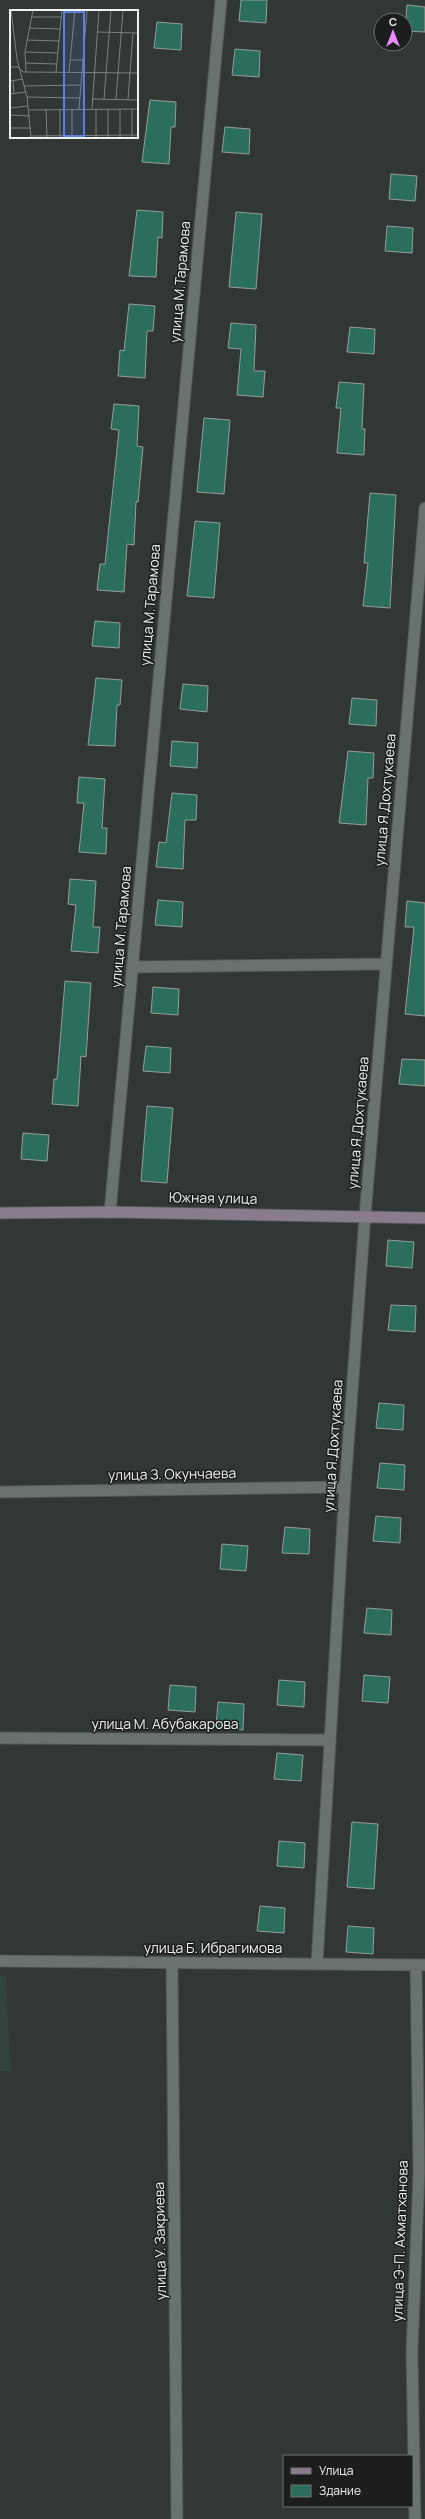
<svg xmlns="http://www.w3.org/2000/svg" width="425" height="2519" viewBox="0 0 425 2519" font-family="Manrope,sans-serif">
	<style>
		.built { fill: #35433e }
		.building { fill: #2a6e5b; stroke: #969e9b }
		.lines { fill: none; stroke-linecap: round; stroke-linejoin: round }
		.minor-casing { stroke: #4f5653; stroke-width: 13 }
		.secondary-casing { stroke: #4f5653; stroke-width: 13 }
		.minor { stroke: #6a726f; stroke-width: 11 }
		.secondary { stroke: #887c8e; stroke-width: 11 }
		.labels { text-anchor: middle; stroke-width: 3; stroke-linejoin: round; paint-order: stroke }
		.street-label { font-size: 14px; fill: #edf1f0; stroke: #1b1e1d }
		.inset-road { fill: none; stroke: #7c8180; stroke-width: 1 }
		.view { fill: #5b7fdf; fill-opacity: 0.15; stroke: #5b7fdf; stroke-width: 2 }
		.inset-edge { fill: none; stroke: #edf1f0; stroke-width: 2 }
	</style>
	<rect width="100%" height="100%" fill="#303735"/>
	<path class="built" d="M0,1976H6L10,2071H0Z"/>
	<path class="building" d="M241,0H267L266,23L239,21Z
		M407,5L425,7V32L405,31Z
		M157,22L182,24L181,50L154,48Z
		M235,49L260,51L259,77L232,75Z
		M150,100L176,102L175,127H171L169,164L142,162Z
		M225,127L250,129L249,154L222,152Z
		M391,174L417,176L415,201L389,199Z
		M137,210L163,212L162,238L158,237L156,277L129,276Z
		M236,212L262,214L256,289L229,287Z
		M387,226L413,228L412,253L385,251Z
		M129,304L155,306L153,331H147L145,378L118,376L120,350L124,351Z
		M231,323L256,325L254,371H265L263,397L237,395L241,349L228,348Z
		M350,327L375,329L374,354L347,352Z
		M339,382L364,384L362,429H365L364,455L337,453L341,408H336Z
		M114,404L139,406L137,446L143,447L138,502H136L134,545L127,544L124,592L97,590L100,564H105L119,430L111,429Z
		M204,418L230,420L224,494L197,492Z
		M370,493L396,495L390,608L363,606L368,563H364Z
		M195,521L220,523L214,598L187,596Z
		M95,621L120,623L119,648L92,646Z
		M96,678L122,680L120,705H117L115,746L88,745Z
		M183,684L208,686L207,712L180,709Z
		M352,698L377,700L376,726L349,724Z
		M172,741L198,743L197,768L170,766Z
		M348,751L374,753L373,778H368L366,825L339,823Z
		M79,777L105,779L102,828H107L106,854L79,852L84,803H77Z
		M172,793L197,795L196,820H185L183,869L156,867L159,842L166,843Z
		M70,879L96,881L93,927H100L98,953L71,951L76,905L68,904Z
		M158,900L183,902L182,927L155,925Z
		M407,901L425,903V1016L405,1014L414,927H405Z
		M65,981L91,983L86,1057L81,1056L78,1106L52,1104L54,1079H57Z
		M153,987L179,989L178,1015L151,1013Z
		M146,1046L171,1048L170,1073L143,1071Z
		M402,1059L425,1060V1086L399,1084Z
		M147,1106L173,1108L167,1183L141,1181Z
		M23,1133L49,1135L47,1161L21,1159Z
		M388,1240L414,1242L412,1268L386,1266Z
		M391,1305L416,1306L415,1332L388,1330Z
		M379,1403L404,1405L403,1430L376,1428Z
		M380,1463L405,1465L404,1490L377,1488Z
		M376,1516L401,1518L400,1543L373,1541Z
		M285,1527L310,1529L309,1554L282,1553Z
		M222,1544L248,1546L246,1571L220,1569Z
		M367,1608L392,1610L391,1635L364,1633Z
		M364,1675L390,1677L388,1703L362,1701Z
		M279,1680L305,1682L304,1707L277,1705Z
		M170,1685L196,1687L195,1712L168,1710Z
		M218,1702L244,1704L243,1730L216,1728Z
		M277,1753L303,1755L301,1781L274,1779Z
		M352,1822L378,1824L374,1889L347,1887Z
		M279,1841L305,1843L304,1868L277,1866Z
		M260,1906L285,1908L284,1933L257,1931Z
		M348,1926L374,1928L373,1954L346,1952Z"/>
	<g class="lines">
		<g class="minor-casing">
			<path id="minor" d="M132,967L386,964
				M110,1212L221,0
				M0,1492L345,1487
				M0,1738L329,1740
				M0,1961L425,1965
				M172,1963L177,2519
				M317,1963L345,1487L365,1216L425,508
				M415,2519L412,2353L419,2172L416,1965"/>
		</g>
		<g class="secondary-casing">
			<path id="secondary" d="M0,1213L110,1212L425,1218"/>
		</g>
		<use href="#minor" class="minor"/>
		<use href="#secondary" class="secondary"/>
	</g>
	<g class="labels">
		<g class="street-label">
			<text transform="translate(180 282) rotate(-85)" y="5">улица М.Тарамова</text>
			<text transform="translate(150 605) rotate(-85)" y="5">улица М.Тарамова</text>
			<text transform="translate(385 800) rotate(-85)" y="5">улица Я.Дохтукаева</text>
			<text transform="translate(121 927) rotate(-85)" y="5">улица М.Тарамова</text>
			<text transform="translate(358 1123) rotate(-85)" y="5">улица Я.Дохтукаева</text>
			<text transform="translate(213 1198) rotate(1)" y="5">Южная улица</text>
			<text transform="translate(333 1446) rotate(-86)" y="5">улица Я.Дохтукаева</text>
			<text transform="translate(172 1474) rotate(-1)" y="5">улица З. Окунчаева</text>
			<text x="165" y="1729">улица М. Абубакарова</text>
			<text x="213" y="1953">улица Б. Ибрагимова</text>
			<text transform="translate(160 2241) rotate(-91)" y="5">улица У. Закриева</text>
			<text transform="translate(400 2241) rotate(-88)" y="5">улица Э-П. Ахматханова</text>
		</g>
	</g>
	<g transform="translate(10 10)">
		<rect width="128" height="128" fill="#303735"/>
		<path class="inset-road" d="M1,0L7,49L17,87L21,128M22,7H51M19,18L50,19M87,22L128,23M17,30L49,31M15,42L48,43M60,50H73M15,53L47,54M0,57H8L13,62L128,63M16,62L15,42L23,0M46,62L52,0M59,62L65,0M0,71L13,69M3,71L4,83M14,76L71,75M0,84L16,82M17,87L70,88M82,89L128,90M94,89L101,0M106,89L113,0M118,89L123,23M0,98L18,96M36,99L37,128M50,99V128M62,99V128M69,99L77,0M82,99L89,0M19,100L128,99M0,105L20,106M0,118H21M21,126L128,125M74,128V99M86,128V99M98,128V99M110,128V99M122,128V99"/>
		<path class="view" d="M54,2H74V126H54Z"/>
		<rect width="128" height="128" class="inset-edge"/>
	</g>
	<rect x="283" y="2455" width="130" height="52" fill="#1b1e1d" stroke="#6f7271"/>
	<rect x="291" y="2468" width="20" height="6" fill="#887c8e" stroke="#6f7271"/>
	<text x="319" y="2475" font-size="12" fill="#edf1f0">Улица</text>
	<rect x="291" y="2485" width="20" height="12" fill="#2a6e5b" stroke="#6f7271"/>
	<text x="319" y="2495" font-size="12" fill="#edf1f0">Здание</text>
	<g transform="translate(393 32)"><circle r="19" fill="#1b1e1d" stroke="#6f7271"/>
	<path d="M0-3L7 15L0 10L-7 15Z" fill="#ec8cfa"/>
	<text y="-6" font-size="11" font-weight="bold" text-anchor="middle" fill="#edf1f0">С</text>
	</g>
</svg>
